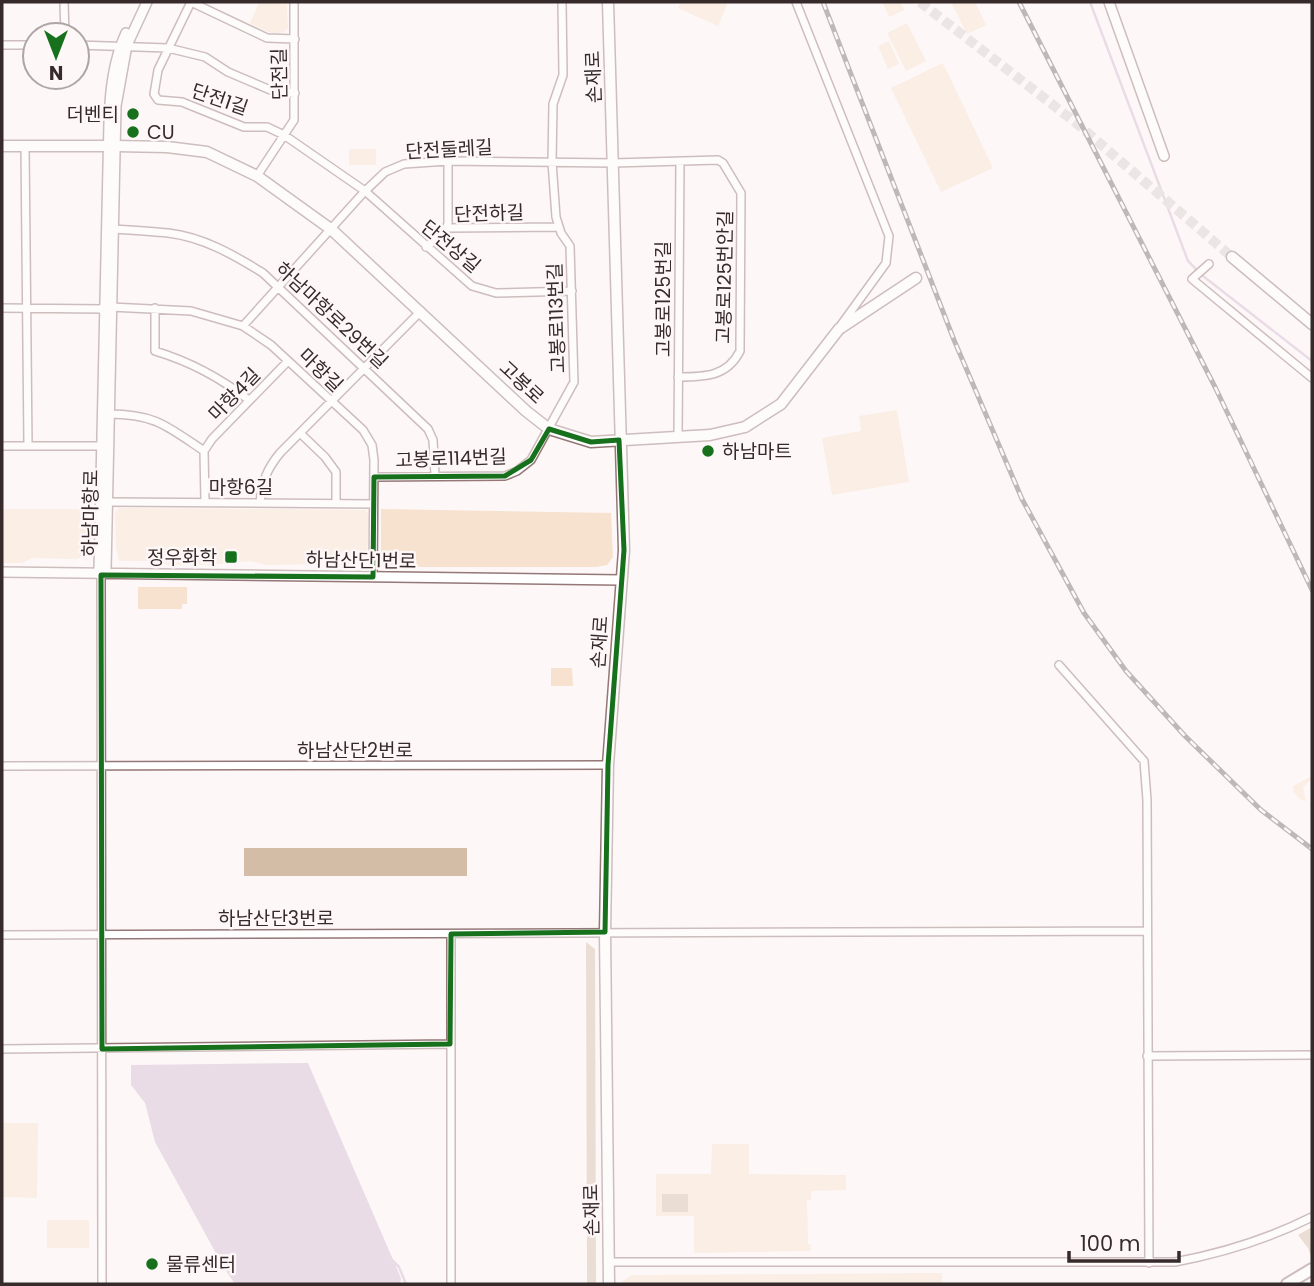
<svg xmlns="http://www.w3.org/2000/svg" width="1314" height="1286" viewBox="0 0 1314 1286" font-family="Poppins,'Noto Sans KR',sans-serif">
	<style>
		.green { fill: #f6e2ce }
		.forest { fill: #d3bda6 }
		.water { fill: #d2bad1 }
		.lines { fill: none; stroke-linecap: round; stroke-linejoin: round }
		.stream { stroke: #d2bad1; stroke-width: 2.5 }
		.secondary-tunnel { stroke: #d6cece; stroke-width: 10; stroke-dasharray: 10 5; stroke-linecap: butt }
		.minor-casing { stroke: #947777; stroke-width: 10 }
		.tertiary-casing { stroke: #947777; stroke-width: 12 }
		.secondary-casing { stroke: #947777; stroke-width: 13 }
		.trunk-casing { stroke: #947777; stroke-width: 14 }
		.minor { stroke: #fff; stroke-width: 7 }
		.tertiary { stroke: #fff; stroke-width: 9 }
		.secondary { stroke: #fff; stroke-width: 10 }
		.trunk { stroke: #fff; stroke-width: 10 }
		.rail-casing { stroke: #746a6a; stroke-width: 5 }
		.rail { stroke: #fef7f7; stroke-width: 2.5; stroke-dasharray: 8; stroke-linecap: butt }
		.marked { fill: none; stroke: #16701c; stroke-width: 5; stroke-linejoin: round }
		.poi-dot { fill: #16701c; stroke: #fef7f7; stroke-width: 2.5 }
		.labels { text-anchor: middle; stroke-width: 5; stroke-linejoin: round; paint-order: stroke }
		.street-label { font-size: 19px; fill: #362a2a; stroke: #fef7f7 }
		.poi-label { font-size: 19px; fill: #362a2a; stroke: #fef7f7; text-anchor: start }
	</style>
	<rect width="100%" height="100%" fill="#fef7f7"/>
	<path class="green" d="M259,2H287L288,28C277,40 262,29 250,23Z
		M681,2H728L718,26L678,8Z
		M882,2H900L904,10L889,17Z
		M951,2H975L986,25L967,34Z
		M907,23L926,61L906,71L887,33Z
		M889,41L899,64L888,69L878,46Z
		M943,63L993,168L941,192L891,88Z
		M349,149H376V165H349Z
		M897,410L909,482L832,495L822,438L861,431L859,416Z
		M119,508L365,510L369,515L367,559L363,563L317,561L313,564L266,565L250,561L209,565H169L154,561H119L116,548L115,513Z
		M2,509H92L91,520L87,526L85,555L77,559L32,558L22,563H2Z
		M381,509L611,513L613,557L607,565L596,567H393L383,565L381,561Z
		M138,587H187V604H182V609H138Z
		M572,668L573,686H551V668Z
		M1312,776V780L1307,783L1303,788L1306,801L1301,800L1294,793L1293,786Z
		M2,1123H38L37,1198L2,1197Z
		M712,1144H749V1174L846,1175V1190L811,1191V1200H807L808,1244L811,1245V1251L694,1253V1216H656V1174H711Z
		M47,1220H89V1248H47Z
		M942,1273V1284H623V1281L631,1275Z"/>
	<path class="forest" d="M244,848H467V876H244Z
		M586,942L595,949L596,1284H587Z
		M662,1194H688V1212H662Z
		M1312,1227V1258L1308,1248L1298,1235Z"/>
	<path class="water" d="M308,1063L401,1278L400,1284H235L224,1268L155,1142L145,1103L131,1085V1065Z"/>
	<g class="lines">
		<path class="stream" d="M1090,2L1188,261L1203,276L1312,361
			M390,1258L399,1267L406,1284"/>
		<path class="secondary-tunnel" d="M920,2L1075,122L1232,257"/>
		<g class="minor-casing">
			<path id="minor" d="M64,2L65,35
				M191,2L158,70L154,94L158,100L182,102L244,127H267L284,135L365,191L472,286L496,293L572,291
				M191,2L267,38L295,39
				M796,2L889,236L886,263L841,325
				M2,45H35
				M77,45L168,48L205,57L228,72L275,92L295,93
				M25,146L28,446
				M257,176L294,120V2
				M446,228L559,227
				M114,229C132,230 151,231 168,233C203,237 234,255 263,273L428,429L433,440L435,475
				M426,247L445,232L448,223V161
				M1209,264L1192,279L1312,378
				M111,307L191,311L243,326L271,345L363,430L372,445L374,460L373,577
				M2,308L103,309
				M155,308V351C191,362 219,377 249,400
				M243,326L365,191L385,172L404,164L448,161L613,163L718,160L723,163L741,193L740,351C727,377 704,377 678,377
				M109,414C155,414 167,426 204,451
				M301,434L325,457L336,472V502
				M678,437L680,161
				M2,446H102
				M374,477L505,476L517,471L531,460L574,382L570,246L561,233L556,217L552,162L553,104L563,75L562,2
				M108,502L373,504
				M205,502L204,451L212,439L288,361
				M260,503C262,481 267,469 280,453L421,311
				M101,575L102,1284
				M1059,665L1144,761L1147,800L1149,1263
				M2,766L608,765
				M451,934V1284
				M2,935L1147,931
				M2,1049L450,1044
				M1147,1056L1312,1055
				M609,1262H1175C1223,1253 1268,1239 1312,1217"/>
		</g>
		<g class="tertiary-casing">
			<path id="tertiary" d="M1109,2L1164,156
				M2,572L621,580
				M101,575L106,570L116,106L127,45L147,2
				M101,575L99,570L109,122C110,92 113,61 126,33"/>
		</g>
		<g class="secondary-casing">
			<path id="secondary" d="M608,2L624,550L608,765L605,932L609,1284
				M2,146H108
				M116,146L167,147L207,152L257,176L332,230L526,411L549,429L591,442L710,435L745,427L781,404L839,329L916,278
				M1232,257L1312,324
				M103,309L111,307"/>
		</g>
		<g class="trunk-casing">
			<path id="trunk" d="M1287,1284L1312,1269"/>
		</g>
		<use href="#minor" class="minor"/>
		<use href="#tertiary" class="tertiary"/>
		<use href="#secondary" class="secondary"/>
		<use href="#trunk" class="trunk"/>
		<g class="rail-casing">
			<path id="rail" d="M823,2L954,340L1022,499L1084,613L1126,671L1185,736L1261,810L1312,849
				M1019,2L1216,389L1312,590"/>
		</g>
		<use href="#rail" class="rail"/>
	</g>
	<path d="M0 0H1314V1286H0ZM549,429L591,442L619,440L624,550L608,765L605,932L451,934L450,1044L102,1049L101,575L373,577L374,477L505,476L531,460Z" fill="#fef7f7" fill-opacity=".55" fill-rule="evenodd"/>
	<path class="marked" d="M549,429L591,442L619,440L624,550L608,765L605,932L451,934L450,1044L102,1049L101,575L373,577L374,477L505,476L531,460Z"/>
	<g class="poi-dot">
		<circle cx="133" cy="114" r="7"/>
		<circle cx="133" cy="132" r="7"/>
		<circle cx="708" cy="451" r="7"/>
		<rect x="224" y="550" width="14" height="14" rx="3.5"/>
		<circle cx="152" cy="1264" r="7"/>
	</g>
	<g class="labels">
		<g class="street-label">
			<text transform="translate(279 74) rotate(-91)" y="7">단전길</text>
			<text transform="translate(593 77) rotate(-92)" y="7">손재로</text>
			<text transform="translate(220 99) rotate(19)" y="7">단전1길</text>
			<text transform="translate(449 149) rotate(-3)" y="7">단전둘레길</text>
			<text transform="translate(489 213) rotate(-2)" y="7">단전하길</text>
			<text transform="translate(451 246) rotate(40)" y="7">단전상길</text>
			<text transform="translate(724 277) rotate(-89)" y="7">고봉로125번안길</text>
			<text transform="translate(663 299) rotate(-90)" y="7">고봉로125번길</text>
			<text transform="translate(332 315) rotate(43)" y="7">하남마항로29번길</text>
			<text transform="translate(556 318) rotate(-92)" y="7">고봉로113번길</text>
			<text transform="translate(321 370) rotate(44)" y="7">마항길</text>
			<text transform="translate(522 382) rotate(43)" y="7">고봉로</text>
			<text transform="translate(234 394) rotate(-46)" y="7">마항4길</text>
			<text transform="translate(451 458) rotate(-2)" y="7">고봉로114번길</text>
			<text x="241" y="494">마항6길</text>
			<text transform="translate(90 513) rotate(-89)" y="7">하남마항로</text>
			<text transform="translate(361 560) rotate(1)" y="7">하남산단1번로</text>
			<text transform="translate(599 642) rotate(-86)" y="7">손재로</text>
			<text x="355" y="757">하남산단2번로</text>
			<text x="276" y="925">하남산단3번로</text>
			<text transform="translate(591 1210) rotate(-91)" y="7">손재로</text>
		</g>
		<g class="poi-label">
			<text x="119" y="121" text-anchor="end">더벤티</text>
			<text x="147" y="139">CU</text>
			<text x="722" y="458">하남마트</text>
			<text x="217" y="564" text-anchor="end">정우화학</text>
			<text x="166" y="1271">물류센터</text>
		</g>
	</g>
	<rect width="1314" height="1286" fill="none" stroke="#362a2a" stroke-width="7"/>
	<g transform="translate(56 56) rotate(180)"><circle r="33" fill="#fef7f7" stroke="#aea5a5" stroke-width="2"/>
	<path d="M0-5L12 26L0 18L-12 26Z" fill="#16701c"/>
	<text y="-10" font-size="19" font-weight="bold" text-anchor="middle" fill="#362a2a">N</text>
	</g>
	<path d="M1069 1251v10h110v-10" fill="none" stroke="#362a2a" stroke-width="3.5"/>
	<text x="1080" y="1251" font-size="21" fill="#362a2a" stroke="#fef7f7" stroke-width="5" paint-order="stroke">100 m</text>
</svg>
